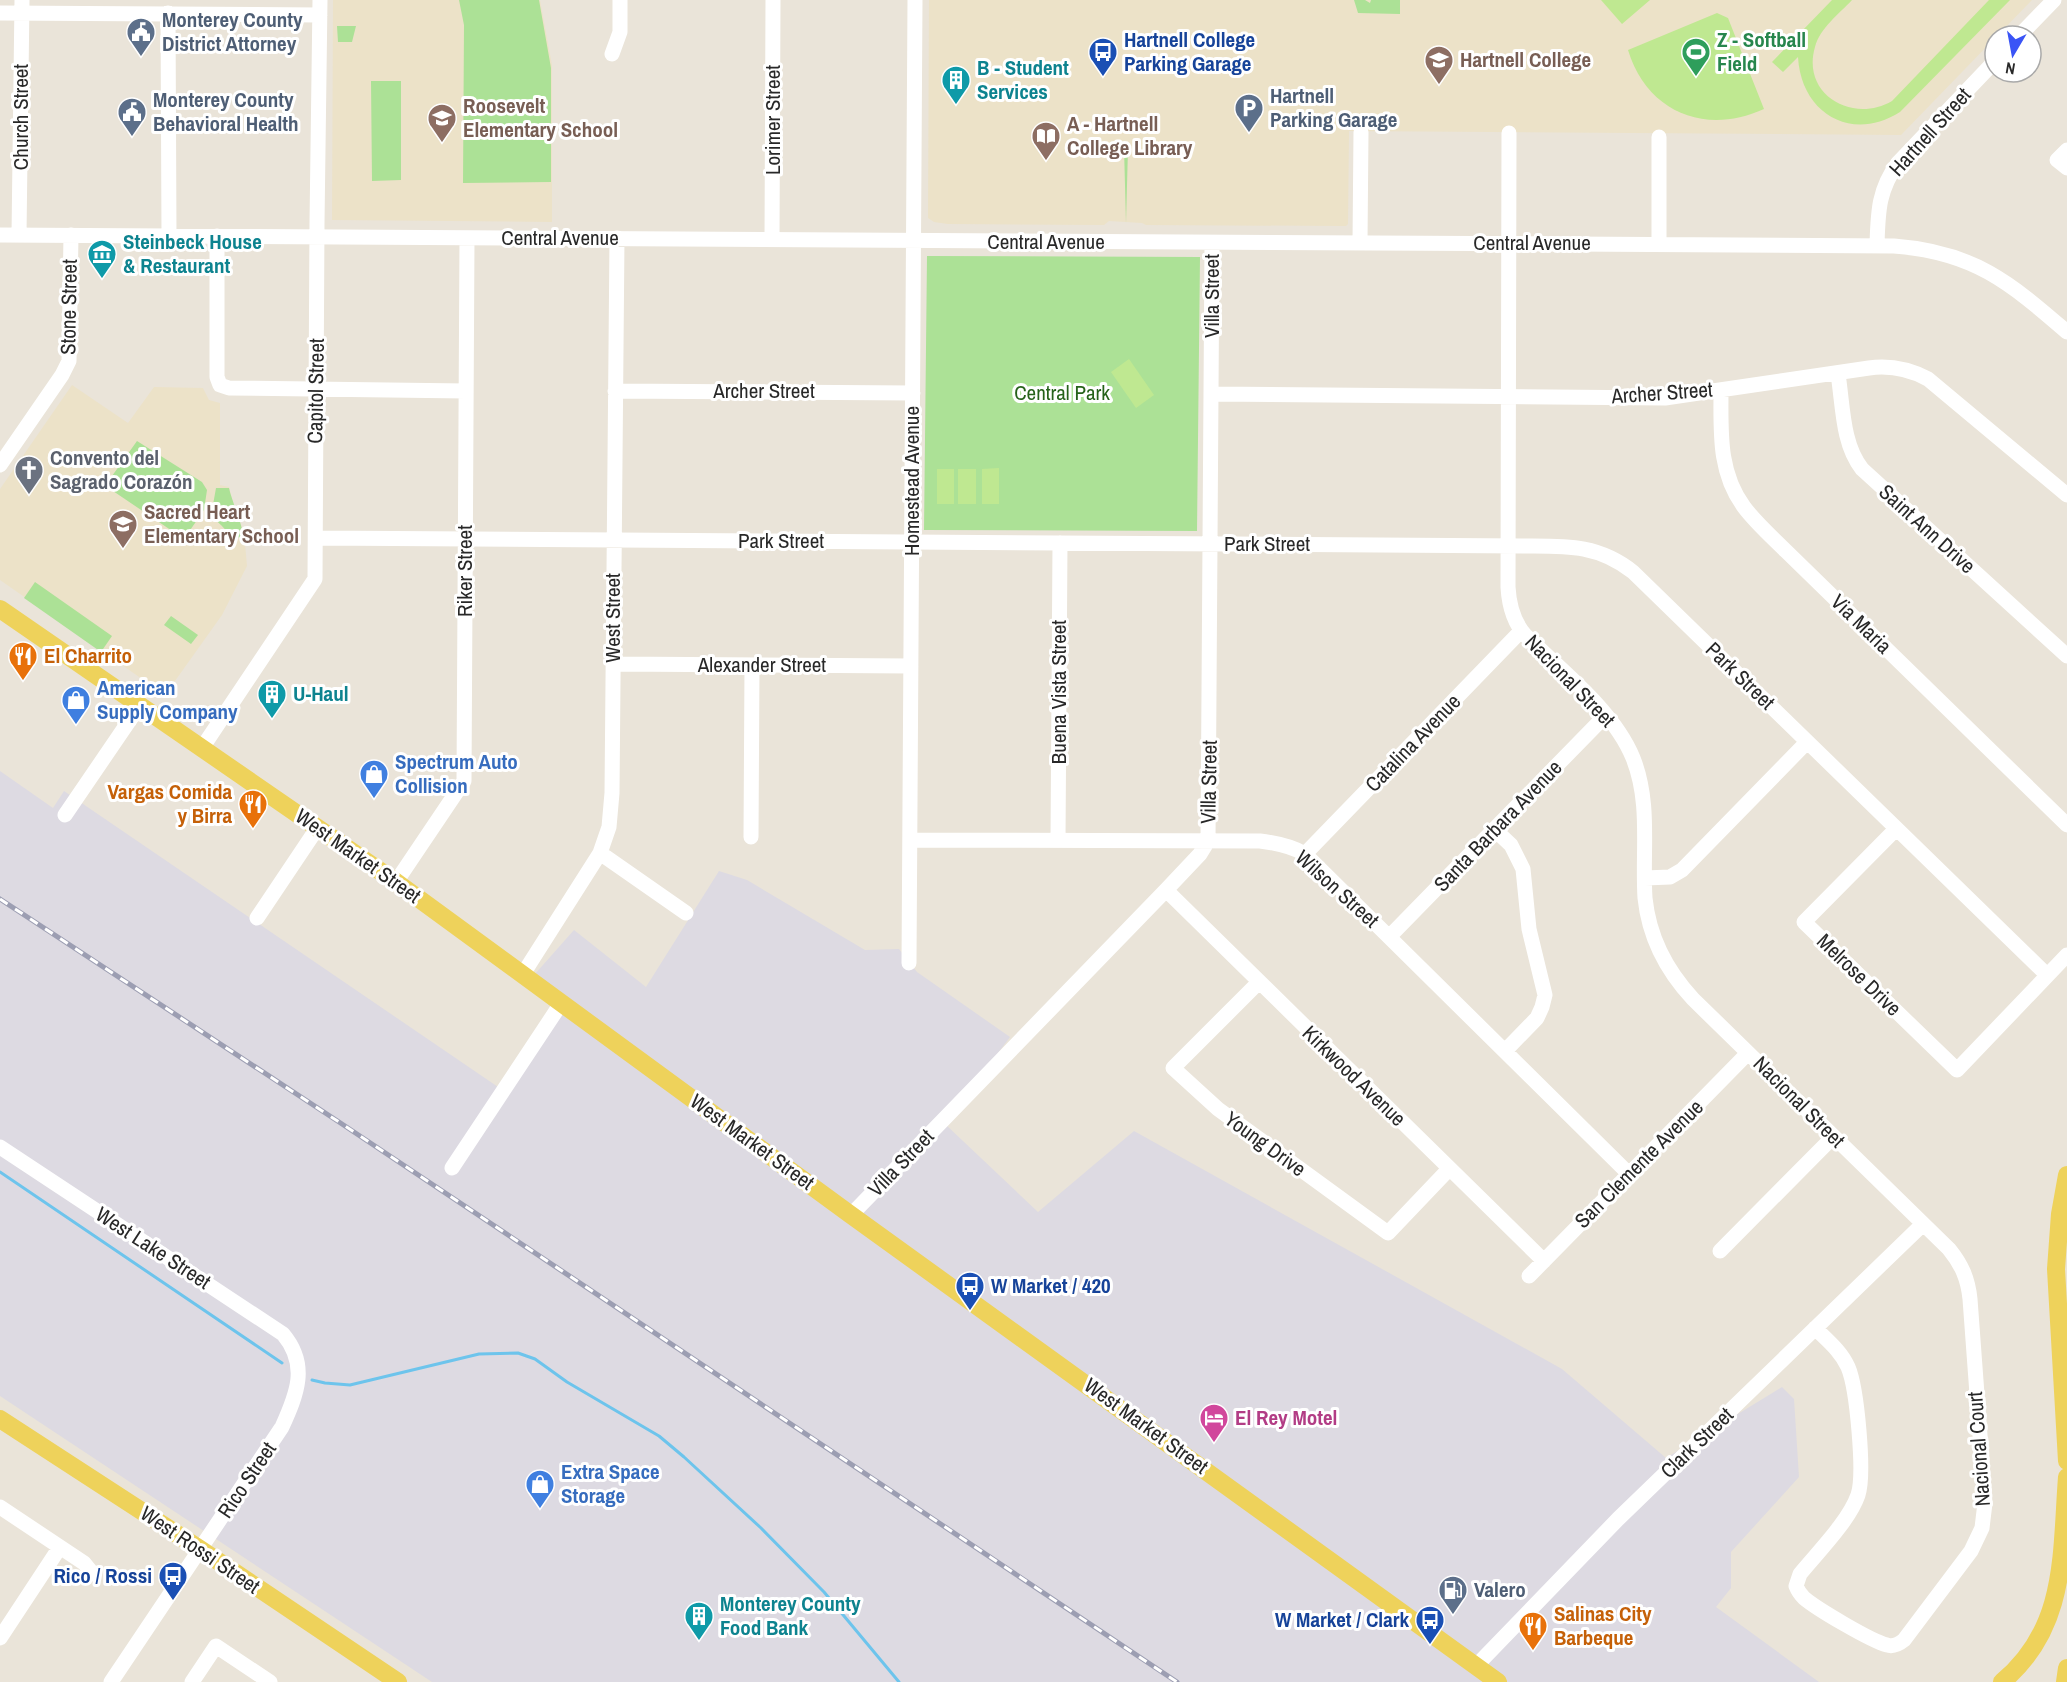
<svg xmlns="http://www.w3.org/2000/svg" width="2067" height="1682" viewBox="0 0 2067 1682" font-family="'Archivo Narrow',sans-serif">
	<style>
		.industrial { fill: #dddae2 }
		.education { fill: #ece2c8 }
		.green { fill: #ace196 }
		.pitch { fill: #bfe891 }
		.lines { fill: none; stroke-linecap: round; stroke-linejoin: round }
		.stream { stroke: #6dc4ec; stroke-width: 3 }
		.minor { stroke: #fff; stroke-width: 15 }
		.major { stroke: #eed25b; stroke-width: 18 }
		.rail-casing { stroke: #9c9eb2; stroke-width: 5 }
		.rail { stroke: #fff; stroke-width: 3; stroke-dasharray: 9; stroke-linecap: butt }
		.labels { text-anchor: middle; stroke-width: 6; stroke-linejoin: round; paint-order: stroke }
		.service-label { font-size: 21px; font-weight: bold; fill: #4e5e75; stroke: #fff; text-anchor: start }
		.transit-label { font-size: 21px; font-weight: bold; fill: #164399; stroke: #fff; text-anchor: start }
		.leisure-label { font-size: 21px; font-weight: bold; fill: #27864d; stroke: #fff; text-anchor: start }
		.education-label { font-size: 21px; font-weight: bold; fill: #785e54; stroke: #fff; text-anchor: start }
		.culture-label { font-size: 21px; font-weight: bold; fill: #0d838f; stroke: #fff; text-anchor: start }
		.street-label { font-size: 21px; fill: #282828; stroke: #fff }
		.park-label { font-size: 21px; fill: #26621a; stroke: #fff }
		.worship-label { font-size: 21px; font-weight: bold; fill: #5b616d; stroke: #fff; text-anchor: start }
		.food-label { font-size: 21px; font-weight: bold; fill: #c56008; stroke: #fff; text-anchor: start }
		.shop-label { font-size: 21px; font-weight: bold; fill: #366cbe; stroke: #fff; text-anchor: start }
		.hotel-label { font-size: 21px; font-weight: bold; fill: #b23c85; stroke: #fff; text-anchor: start }
	</style>
	<rect width="100%" height="100%" fill="#eae4d9"/>
	<path class="industrial" d="M0,771L53,808L64,791L501,1089L553,1005L527,983L574,930L646,987L719,871L747,880L865,950L899,949L917,972L1010,1037L945,1124L1038,1212L1134,1131L1562,1369L1666,1458L1782,1387L1794,1399L1799,1477L1731,1552V1588L1716,1607L1819,1682H432L0,1396Z"/>
	<path class="education" d="M333,0H540L552,65V222L332,220Z
		M929,0H2032L1997,36H1995V38L1901,135L1349,131L1348,224L1346,226L1146,225L1142,223L1109,221L1104,225L948,224L934,222L928,218V212Z
		M72,385L128,423L154,387L203,388L209,400L220,403V485L229,487L234,507L244,532L247,566L222,615L165,695L0,580V489Z"/>
	<path class="green" d="M459,0H539L551,68V182L463,183L464,25Z
		M1354,0H1365L1370,3L1371,0H1400V14L1358,13Z
		M337,26H356L352,42H338Z
		M371,81H401V180L372,181Z
		M1126,146L1128,148L1126,223L1124,148Z
		M927,256L1200,257L1197,531L924,530Z
		M137,441L202,482L207,490L204,510L184,539L113,491L112,476Z
		M216,488H229C232,502 243,525 243,537L233,538L221,525L211,516Z
		M35,582L112,636L101,652L24,598Z
		M171,616L198,635L191,644L164,625Z"/>
	<path class="pitch" d="M1601,0H1650L1622,24Z
		M1832,0H1852C1839,14 1820,28 1815,47C1801,95 1853,124 1892,101L1989,0H2010L1900,112C1851,143 1801,113 1798,57L1783,72L1772,62Z
		M1717,13L1728,18L1764,109C1705,136 1647,112 1628,50Z
		M1129,359L1154,395L1136,408L1111,372Z
		M999,468V504H982V469Z
		M937,469H954V504H937Z
		M958,469H976V504H958Z"/>
	<g class="lines">
		<path class="stream" d="M0,1172L282,1363
			M312,1380L325,1383L350,1385L479,1354L518,1353L535,1359L567,1382L659,1436L684,1457L761,1528L824,1592L899,1682"/>
		<path class="minor" d="M0,13L320,15
			M168,13L169,236
			M2019,36L2054,0
			M612,54L620,32V0
			M1509,133L1508,587C1509,605 1513,622 1526,636C1562,671 1614,711 1633,758C1651,803 1642,851 1645,898C1649,937 1667,971 1693,999L1949,1249C1962,1265 1968,1279 1970,1299L1985,1503L1982,1528L1971,1551L1904,1640C1899,1644 1893,1647 1887,1645C1871,1641 1817,1609 1804,1598C1800,1594 1798,1591 1796,1586L1800,1574C1818,1552 1849,1521 1858,1495C1865,1474 1857,1388 1848,1367C1841,1351 1827,1340 1815,1328
			M2067,150L2057,160L2067,168
			M0,235L1894,246C1974,252 2009,282 2067,332
			M19,235L22,0
			M217,236V377L220,385L229,388L466,391
			M772,239L773,0
			M1360,242L1361,132
			M1659,245V137
			M1877,245C1878,213 1878,190 1898,163L1995,61
			M1838,374C1843,405 1842,444 1862,469L2067,656
			M1721,390C1721,431 1718,472 1744,507C1756,523 1772,537 1786,551L2067,825
			M615,391L913,393
			M1212,394L1665,398L1869,368C1891,365 1909,369 1928,379L2067,495
			M0,465L62,375L69,361L71,235
			M316,538L1523,546C1565,546 1598,544 1633,572L2047,975
			M613,664L911,666
			M202,748L315,579L317,223L320,0
			M65,815L140,705
			M1494,829L1511,845L1523,869L1529,929L1545,995L1542,1007L1537,1018L1505,1051
			M1896,829L1804,922L1957,1070L2067,955
			M751,837L752,665
			M911,840L1260,841C1277,843 1291,846 1305,854L1629,1174
			M1058,840L1060,543
			M600,853L686,913
			M1305,854L1521,631
			M1645,878L1670,877L1682,870L1807,742
			M396,882L464,781L467,239
			M1166,890L1544,1261
			M257,918L318,827
			M1389,937L1606,715
			M909,963L915,0
			M523,974L600,853L609,827L612,793L617,238
			M1259,982L1173,1068L1218,1109L1388,1233L1449,1169
			M0,1147L283,1334C309,1365 297,1394 282,1427L111,1682
			M452,1168L562,1002
			M851,1215L1166,890L1200,854L1208,841L1212,243
			M1720,1251L1833,1137
			M1529,1276L1748,1053
			M0,1507L84,1563L93,1574
			M0,1638L60,1547
			M1476,1666L1618,1519L1923,1224
			M192,1682L216,1646L270,1682"/>
		<path class="major" d="M0,609L396,882L851,1215L1498,1682
			M2067,1175L2060,1214L2056,1269L2067,1461
			M0,1419L200,1549L398,1682
			M2002,1682C2067,1628 2061,1555 2067,1477
			M2065,1682L2067,1668"/>
		<g class="rail-casing">
			<path id="rail" d="M0,899L339,1122L1177,1682"/>
		</g>
		<use href="#rail" class="rail"/>
	</g>
	<defs>
		<g id="civic-pin" transform="scale(1.5)"><path d="M0 17L-7.5 6A9.5 9.5 0 1 1 7.5 6Z" fill="#5c6f8a" stroke="#fff"/><path d="M-.6-6.5H3V-4.5H.6V-3L4-1V1h2V6H-6V1h2V-1L-.6-3ZM-1.2 2.5V6h2.4V2.5Z" fill="#fff"/></g>
		<g id="bus-pin" transform="scale(1.5)"><path d="M0 17L-7.5 6A9.5 9.5 0 1 1 7.5 6Z" fill="#1a4fb4" stroke="#fff"/><path d="M-5-6H5V4H4V6H2V4H-2V6H-4V4H-5ZM-3.5-4V0h7V-4ZM-3.5 1.2v1.5H-2V1.2ZM2 1.2v1.5H3.5V1.2Z" fill="#fff"/></g>
		<g id="stadium-pin" transform="scale(1.5)"><path d="M0 17L-7.5 6A9.5 9.5 0 1 1 7.5 6Z" fill="#2e9e5b" stroke="#fff"/><path d="M0-5a6.5 5 0 1 0 0 10a6.5 5 0 1 0 0-10ZM-3.5-1.8h7v3.6h-7Z" fill="#fff"/></g>
		<g id="university-pin" transform="scale(1.5)"><path d="M0 17L-7.5 6A9.5 9.5 0 1 1 7.5 6Z" fill="#8d6e63" stroke="#fff"/><path d="M0-5L7-2L0 1L-7-2ZM-4 1L0 2.5L4 1V4Q0 6-4 4Z" fill="#fff"/></g>
		<g id="building-pin" transform="scale(1.5)"><path d="M0 17L-7.5 6A9.5 9.5 0 1 1 7.5 6Z" fill="#0f9aa8" stroke="#fff"/><path d="M-4-6H4V6H1V3H-1V6H-4ZM-2.5-4.3h1.7v1.8h-1.7ZM.8-4.3h1.7v1.8H.8ZM-2.5-1h1.7V.8h-1.7ZM.8-1h1.7V.8H.8Z" fill="#fff"/></g>
		<g id="parking-pin" transform="scale(1.5)"><path d="M0 17L-7.5 6A9.5 9.5 0 1 1 7.5 6Z" fill="#5c6f8a" stroke="#fff"/><path d="M-3.5-5.5H1a3.5 3.5 0 0 1 0 7H-1V5.5H-3.5ZM-1-3.4V-.6H.8a1.4 1.4 0 0 0 0-2.8Z" fill="#fff"/></g>
		<g id="school-pin" transform="scale(1.5)"><path d="M0 17L-7.5 6A9.5 9.5 0 1 1 7.5 6Z" fill="#8d6e63" stroke="#fff"/><path d="M0-5L7-2L0 1L-7-2ZM-4 1L0 2.5L4 1V4Q0 6-4 4Z" fill="#fff"/></g>
		<g id="library-pin" transform="scale(1.5)"><path d="M0 17L-7.5 6A9.5 9.5 0 1 1 7.5 6Z" fill="#8d6e63" stroke="#fff"/><path d="M-6-4Q-3-5.5-.7-3.5V5Q-3 3-6 4ZM6-4Q3-5.5 .7-3.5V5Q3 3 6 4Z" fill="#fff"/></g>
		<g id="museum-pin" transform="scale(1.5)"><path d="M0 17L-7.5 6A9.5 9.5 0 1 1 7.5 6Z" fill="#0f9aa8" stroke="#fff"/><path d="M0-6L6-3V-2H-6V-3ZM-5-1h2V3h-2ZM-1-1h2V3h-2ZM3-1h2V3H3ZM-6 4H6V6H-6Z" fill="#fff"/></g>
		<g id="church-pin" transform="scale(1.5)"><path d="M0 17L-7.5 6A9.5 9.5 0 1 1 7.5 6Z" fill="#6b7280" stroke="#fff"/><path d="M-1.2-6h2.4v3.5h3.3v2.4h-3.3V6h-2.4V-.1h-3.3v-2.4h3.3Z" fill="#fff"/></g>
		<g id="restaurant-pin" transform="scale(1.5)"><path d="M0 17L-7.5 6A9.5 9.5 0 1 1 7.5 6Z" fill="#e8710a" stroke="#fff"/><path d="M-5-6h1v4h1v-4h1v4h1v-4h1v5L-1.5 .5V6h-2V.5L-5-1ZM5-6V6H3V1.5H1.5Q1.5-4 5-6Z" fill="#fff"/></g>
		<g id="shop-pin" transform="scale(1.5)"><path d="M0 17L-7.5 6A9.5 9.5 0 1 1 7.5 6Z" fill="#3f7fe0" stroke="#fff"/><path d="M-5-2.5h2.3a2.7 3.5 0 0 1 5.4 0H5L5.5 6h-11ZM-1.5-2.5h3a1.5 2.3 0 0 0-3 0Z" fill="#fff"/></g>
		<g id="hotel-pin" transform="scale(1.5)"><path d="M0 17L-7.5 6A9.5 9.5 0 1 1 7.5 6Z" fill="#d1479c" stroke="#fff"/><path d="M-6-4.5h1.5V1H6V5H4.5V3h-9V5H-6ZM-4 0a1.8 1.8 0 1 1 3.6 0ZM.5 0V-2.5h3Q6-2.5 6 0Z" fill="#fff"/></g>
		<g id="fuel-pin" transform="scale(1.5)"><path d="M0 17L-7.5 6A9.5 9.5 0 1 1 7.5 6Z" fill="#5c6f8a" stroke="#fff"/><path d="M-5.5-6h7V0h2V4h1.3V-2.5L3-4.5l.8-.8L6-3V5H2.5V1h-1V6h-7ZM-4.2-4.7v3.2H.2V-4.7Z" fill="#fff"/></g>
	</defs>
	<g fill-rule="evenodd">
		<use href="#civic-pin" x="141" y="32"/>
		<use href="#bus-pin" x="1103" y="52"/>
		<use href="#stadium-pin" x="1696" y="52"/>
		<use href="#university-pin" x="1439" y="60"/>
		<use href="#building-pin" x="956" y="80"/>
		<use href="#parking-pin" x="1249" y="108"/>
		<use href="#civic-pin" x="132" y="112"/>
		<use href="#school-pin" x="442" y="118"/>
		<use href="#library-pin" x="1046" y="136"/>
		<use href="#museum-pin" x="102" y="254"/>
		<use href="#church-pin" x="29" y="470"/>
		<use href="#school-pin" x="123" y="524"/>
		<use href="#restaurant-pin" x="23" y="656"/>
		<use href="#building-pin" x="272" y="694"/>
		<use href="#shop-pin" x="76" y="700"/>
		<use href="#shop-pin" x="374" y="774"/>
		<use href="#restaurant-pin" x="253" y="804"/>
		<use href="#bus-pin" x="970" y="1286"/>
		<use href="#hotel-pin" x="1214" y="1418"/>
		<use href="#shop-pin" x="540" y="1484"/>
		<use href="#bus-pin" x="173" y="1576"/>
		<use href="#fuel-pin" x="1453" y="1590"/>
		<use href="#building-pin" x="699" y="1616"/>
		<use href="#bus-pin" x="1430" y="1620"/>
		<use href="#restaurant-pin" x="1533" y="1626"/>
	</g>
	<g class="labels">
		<g class="service-label">
			<text x="162" y="27">Monterey County<tspan x="162" dy="24">District Attorney</tspan></text>
			<text x="1270" y="103">Hartnell<tspan x="1270" dy="24">Parking Garage</tspan></text>
			<text x="153" y="107">Monterey County<tspan x="153" dy="24">Behavioral Health</tspan></text>
			<text x="1474" y="1597">Valero</text>
		</g>
		<g class="transit-label">
			<text x="1124" y="47">Hartnell College<tspan x="1124" dy="24">Parking Garage</tspan></text>
			<text x="991" y="1293">W Market / 420</text>
			<text x="152" y="1583" text-anchor="end">Rico / Rossi</text>
			<text x="1409" y="1627" text-anchor="end">W Market / Clark</text>
		</g>
		<g class="leisure-label">
			<text x="1717" y="47">Z - Softball<tspan x="1717" dy="24">Field</tspan></text>
		</g>
		<g class="education-label">
			<text x="1460" y="67">Hartnell College</text>
			<text x="463" y="113">Roosevelt<tspan x="463" dy="24">Elementary School</tspan></text>
			<text x="1067" y="131">A - Hartnell<tspan x="1067" dy="24">College Library</tspan></text>
			<text x="144" y="519">Sacred Heart<tspan x="144" dy="24">Elementary School</tspan></text>
		</g>
		<g class="culture-label">
			<text x="977" y="75">B - Student<tspan x="977" dy="24">Services</tspan></text>
			<text x="123" y="249">Steinbeck House<tspan x="123" dy="24">&amp; Restaurant</tspan></text>
			<text x="293" y="701">U-Haul</text>
			<text x="720" y="1611">Monterey County<tspan x="720" dy="24">Food Bank</tspan></text>
		</g>
		<g class="street-label">
			<text transform="translate(21 117) rotate(-90)" y="7">Church Street</text>
			<text transform="translate(773 120) rotate(-90)" y="7">Lorimer Street</text>
			<text transform="translate(1930 132) rotate(-48)" y="7">Hartnell Street</text>
			<text x="560" y="245">Central Avenue</text>
			<text x="1046" y="249">Central Avenue</text>
			<text x="1532" y="250">Central Avenue</text>
			<text transform="translate(1212 296) rotate(-90)" y="7">Villa Street</text>
			<text transform="translate(69 307) rotate(-89)" y="7">Stone Street</text>
			<text transform="translate(316 391) rotate(-89)" y="7">Capitol Street</text>
			<text x="764" y="398">Archer Street</text>
			<text transform="translate(1662 393) rotate(-4)" y="7">Archer Street</text>
			<text transform="translate(912 481) rotate(-90)" y="7">Homestead Avenue</text>
			<text transform="translate(1927 529) rotate(42)" y="7">Saint Ann Drive</text>
			<text x="781" y="548">Park Street</text>
			<text x="1267" y="551">Park Street</text>
			<text transform="translate(465 571) rotate(-90)" y="7">Riker Street</text>
			<text transform="translate(613 618) rotate(-90)" y="7">West Street</text>
			<text transform="translate(1861 624) rotate(44)" y="7">Via Maria</text>
			<text x="762" y="672">Alexander Street</text>
			<text transform="translate(1740 676) rotate(44)" y="7">Park Street</text>
			<text transform="translate(1570 681) rotate(46)" y="7">Nacional Street</text>
			<text transform="translate(1059 692) rotate(-90)" y="7">Buena Vista Street</text>
			<text transform="translate(1413 743) rotate(-46)" y="7">Catalina Avenue</text>
			<text transform="translate(1209 782) rotate(-89)" y="7">Villa Street</text>
			<text transform="translate(1498 826) rotate(-46)" y="7">Santa Barbara Avenue</text>
			<text transform="translate(358 856) rotate(35)" y="7">West Market Street</text>
			<text transform="translate(1337 889) rotate(42)" y="7">Wilson Street</text>
			<text transform="translate(1859 975) rotate(44)" y="7">Melrose Drive</text>
			<text transform="translate(1354 1076) rotate(44)" y="7">Kirkwood Avenue</text>
			<text transform="translate(1799 1102) rotate(45)" y="7">Nacional Street</text>
			<text transform="translate(752 1142) rotate(36)" y="7">West Market Street</text>
			<text transform="translate(1265 1144) rotate(36)" y="7">Young Drive</text>
			<text transform="translate(901 1163) rotate(-46)" y="7">Villa Street</text>
			<text transform="translate(1639 1164) rotate(-45)" y="7">San Clemente Avenue</text>
			<text transform="translate(153 1248) rotate(33)" y="7">West Lake Street</text>
			<text transform="translate(1146 1426) rotate(36)" y="7">West Market Street</text>
			<text transform="translate(1697 1443) rotate(-44)" y="7">Clark Street</text>
			<text transform="translate(1979 1449) rotate(-94)" y="7">Nacional Court</text>
			<text transform="translate(247 1480) rotate(-56)" y="7">Rico Street</text>
			<text transform="translate(200 1550) rotate(34)" y="7">West Rossi Street</text>
		</g>
		<g class="park-label">
			<text x="1062" y="400">Central Park</text>
		</g>
		<g class="worship-label">
			<text x="50" y="465">Convento del<tspan x="50" dy="24">Sagrado Corazón</tspan></text>
		</g>
		<g class="food-label">
			<text x="44" y="663">El Charrito</text>
			<text x="232" y="799" text-anchor="end">Vargas Comida<tspan x="232" dy="24">y Birra</tspan></text>
			<text x="1554" y="1621">Salinas City<tspan x="1554" dy="24">Barbeque</tspan></text>
		</g>
		<g class="shop-label">
			<text x="97" y="695">American<tspan x="97" dy="24">Supply Company</tspan></text>
			<text x="395" y="769">Spectrum Auto<tspan x="395" dy="24">Collision</tspan></text>
			<text x="561" y="1479">Extra Space<tspan x="561" dy="24">Storage</tspan></text>
		</g>
		<g class="hotel-label">
			<text x="1235" y="1425">El Rey Motel</text>
		</g>
	</g>
	<g transform="translate(2013 54) rotate(190)"><circle r="28" fill="#ffffff" stroke="#a9a9a9" stroke-width="1.5"/>
	<path d="M0-4.5L10 22L0 15L-10 22Z" fill="#3a54f6"/>
	<text y="-9" font-size="16" font-weight="bold" text-anchor="middle" fill="#282828">N</text>
	</g>
</svg>
